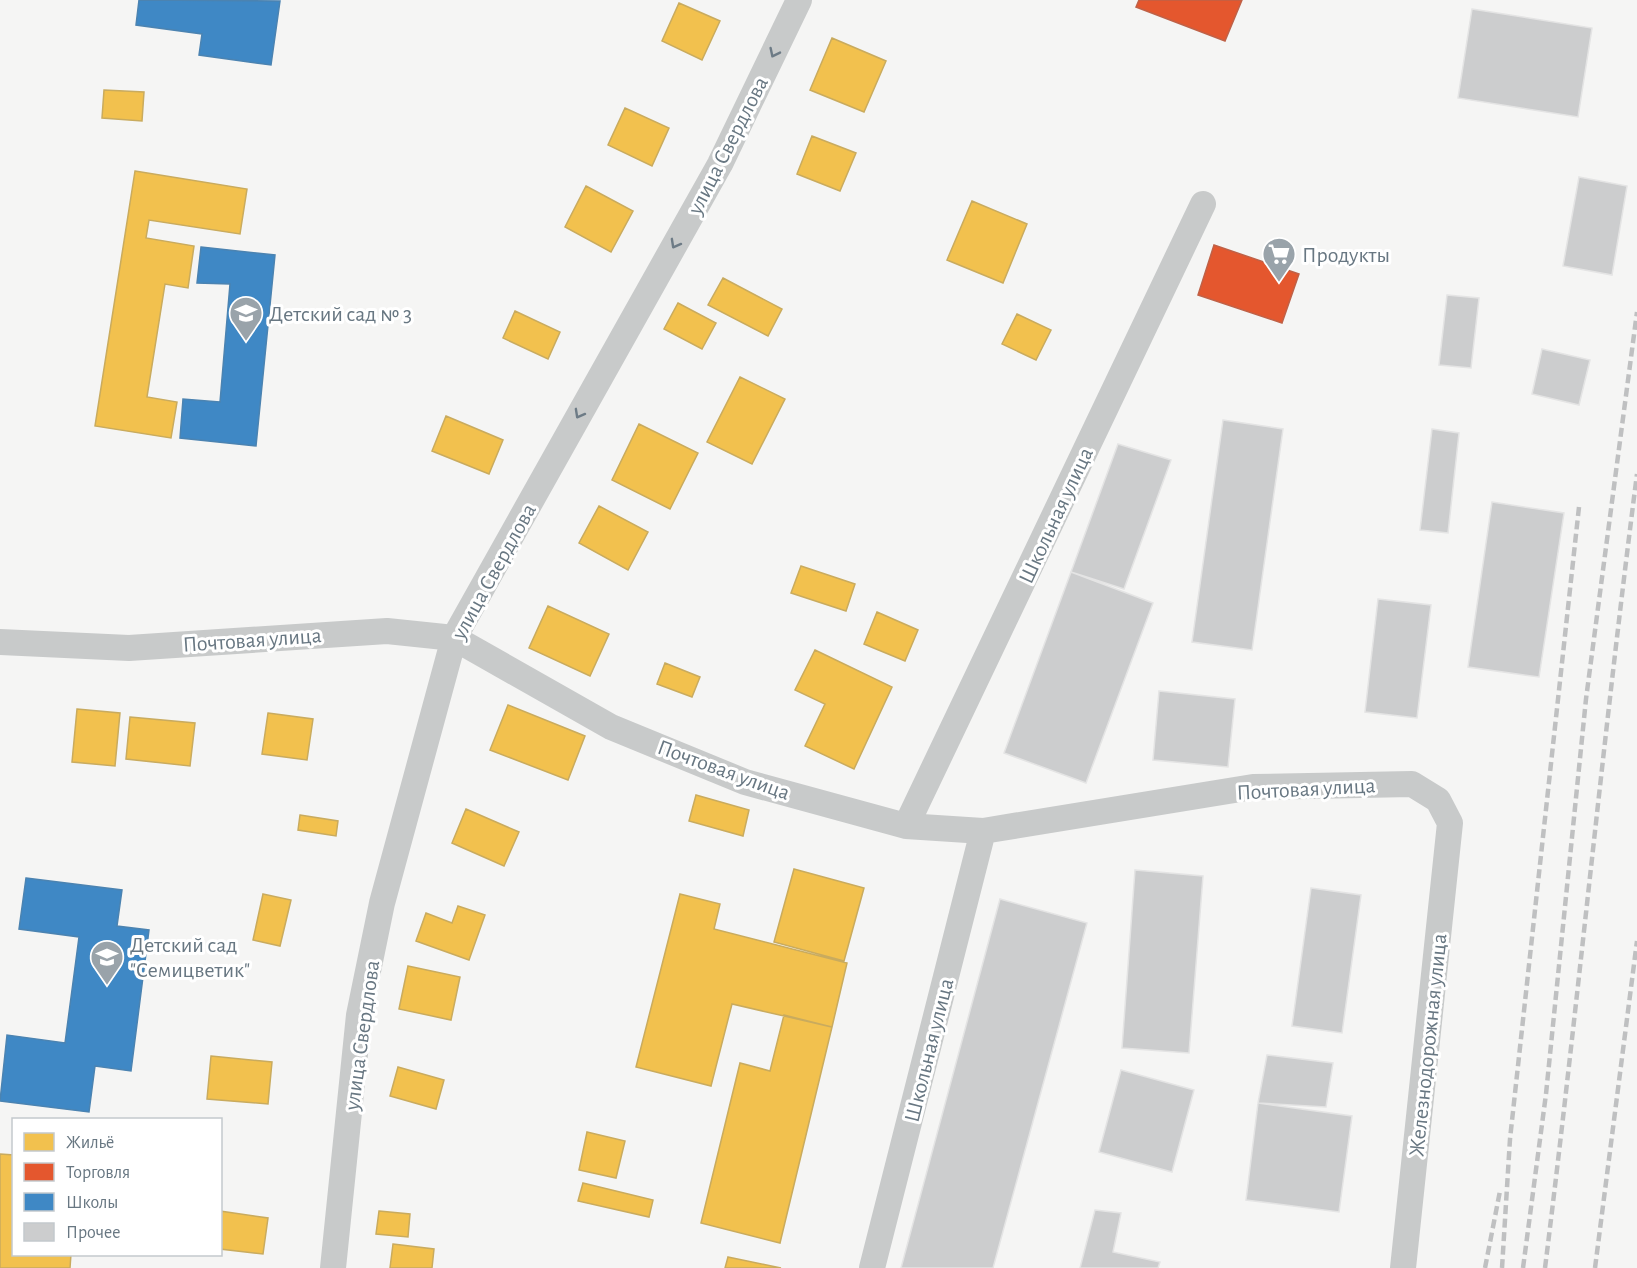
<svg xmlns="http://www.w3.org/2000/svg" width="1637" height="1268" viewBox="0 0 1637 1268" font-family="'Alegreya Sans',sans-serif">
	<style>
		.homes { fill: #f2c14e; stroke: #c9ab5e; stroke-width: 1.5 }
		.shops { fill: #e4572e; stroke: #bf6147; stroke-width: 1.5 }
		.schools { fill: #3f88c5; stroke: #4b83b1; stroke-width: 1.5 }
		.building { fill: #cccdce; stroke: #e4e4e4; stroke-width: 1.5 }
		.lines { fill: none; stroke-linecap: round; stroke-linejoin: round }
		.street { stroke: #c8caca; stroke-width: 26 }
		.rail { stroke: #bfc0c1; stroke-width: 4.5; stroke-dasharray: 9 4.5; stroke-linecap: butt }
		.oneway { stroke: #6d7b86 }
		.labels { text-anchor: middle; stroke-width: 6; stroke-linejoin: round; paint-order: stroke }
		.street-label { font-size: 22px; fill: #687782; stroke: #fff }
		.poi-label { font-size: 22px; fill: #687782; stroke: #fff; text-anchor: start }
	</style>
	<rect width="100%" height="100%" fill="#f5f5f4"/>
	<path class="homes" d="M679,3L720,21L702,60L662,41Z
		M832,38L886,61L864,112L810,90Z
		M104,90L144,92L142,121L102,118Z
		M625,108L669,128L652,166L608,145Z
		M812,136L856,153L840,191L797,174Z
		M135,171L247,189L240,234L149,220L146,238L194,246L188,288L165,284L147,397L177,402L171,438L95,426Z
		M586,186L633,211L611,252L565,227Z
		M972,201L1027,224L1003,283L947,260Z
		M723,278L782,309L768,336L708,305Z
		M678,303L716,323L702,349L664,329Z
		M515,311L560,332L548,359L503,338Z
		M1017,314L1051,330L1036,360L1002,344Z
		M740,377L785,399L752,464L707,442Z
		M446,416L503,440L489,474L432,451Z
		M639,424L698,453L670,509L612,480Z
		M599,506L648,532L628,570L579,543Z
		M801,566L855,584L846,611L791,593Z
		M548,606L609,634L590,676L529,648Z
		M877,612L918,630L905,661L864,644Z
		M815,650L892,687L854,769L805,746L825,704L795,690Z
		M665,663L700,677L692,697L657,684Z
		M508,705L585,736L568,780L490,750Z
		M77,709L120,713L115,766L72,762Z
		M268,713L313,719L307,760L262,754Z
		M130,717L195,723L190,766L126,759Z
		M696,795L749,810L743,836L689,821Z
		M466,809L519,832L504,866L452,843Z
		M300,815L338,821L336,836L298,830Z
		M794,869L864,888L844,961L774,942Z
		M263,894L291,900L280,946L253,940Z
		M680,894L720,904L714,929L847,963L832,1027L732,1004L711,1086L636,1067Z
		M458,906L485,915L469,960L416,941L426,913L452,923Z
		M408,966L460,977L451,1020L399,1009Z
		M784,1015L832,1027L780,1243L701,1223L740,1063L770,1071Z
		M211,1056L272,1062L268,1104L207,1099Z
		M398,1067L444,1080L436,1109L390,1096Z
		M587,1132L625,1141L616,1178L579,1170Z
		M0,1154L14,1155V1254H71L70,1268H0Z
		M583,1183L653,1200L649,1217L578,1201Z
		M220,1211L268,1218L263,1254L220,1249Z
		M379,1211L410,1214L408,1237L376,1234Z
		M393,1244L434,1249L432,1268H390Z
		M728,1257L781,1268H725Z"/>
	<path class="shops" d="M1139,0H1242L1225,41L1136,7Z
		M1214,245L1299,274L1282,323L1198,295Z"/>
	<path class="schools" d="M139,0L280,1L271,65L199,55L202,34L136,25Z
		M201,247L275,255L256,446L180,438L183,399L220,402L230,284L197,283Z
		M26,878L122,890L117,926L149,930L131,1071L95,1066L89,1112L0,1101L7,1035L65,1043L79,937L19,929Z"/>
	<path class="building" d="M1472,9L1592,28L1578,117L1458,98Z
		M1579,177L1627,186L1612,275L1563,266Z
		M1447,295L1479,298L1471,368L1439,365Z
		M1542,349L1590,360L1579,405L1532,394Z
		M1223,420L1283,429L1252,650L1192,642Z
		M1432,429L1459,433L1448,533L1420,530Z
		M1118,444L1171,460L1124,589L1071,572Z
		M1492,502L1564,513L1539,677L1468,667Z
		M1071,572L1153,603L1086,783L1004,753Z
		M1378,599L1431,605L1417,718L1365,712Z
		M1159,691L1235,699L1228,767L1153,760Z
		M1135,870L1203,876L1189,1053L1122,1048Z
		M1311,888L1361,895L1342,1033L1292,1026Z
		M1000,899L1087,923L993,1268H901Z
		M1267,1055L1333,1063L1326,1107L1258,1103Z
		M1121,1070L1194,1090L1172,1172L1099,1152Z
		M1258,1103L1352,1116L1339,1212L1246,1200Z
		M1095,1210L1121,1213L1113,1252L1160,1262L1158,1268H1080Z"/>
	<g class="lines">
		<path class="street" d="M0,642L129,648L387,631L454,638L611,727L745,782L906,826L983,831L1253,787L1412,784L1438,800L1450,823L1403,1268
			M906,826L1203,204
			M333,1268L359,1015L382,903L454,638L720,164L799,0
			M872,1268L983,831"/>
		<path class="rail" d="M1485,1268L1500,1191
			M1502,1268L1510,1139L1579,507
			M1523,1268L1546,1094L1586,699L1637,312
			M1545,1268C1578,1004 1603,738 1637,474
			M1595,1268L1637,941"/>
	</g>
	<defs><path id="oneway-chevron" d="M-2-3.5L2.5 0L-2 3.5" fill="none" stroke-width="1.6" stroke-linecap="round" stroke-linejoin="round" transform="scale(1.5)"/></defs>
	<g class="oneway">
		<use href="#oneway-chevron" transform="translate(774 53) rotate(116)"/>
		<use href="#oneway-chevron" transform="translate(675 244) rotate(119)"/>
		<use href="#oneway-chevron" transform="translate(579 414) rotate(119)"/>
	</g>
	<defs>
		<g id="supermarket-pin" transform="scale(1.725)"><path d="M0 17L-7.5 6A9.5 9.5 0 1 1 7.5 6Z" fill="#99a3aa" stroke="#fff"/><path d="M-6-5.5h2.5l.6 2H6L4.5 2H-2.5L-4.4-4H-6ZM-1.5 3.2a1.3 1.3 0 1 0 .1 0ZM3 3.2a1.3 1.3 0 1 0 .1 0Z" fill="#fff"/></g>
		<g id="school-pin" transform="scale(1.725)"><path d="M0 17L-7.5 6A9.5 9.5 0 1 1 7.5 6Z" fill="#99a3aa" stroke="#fff"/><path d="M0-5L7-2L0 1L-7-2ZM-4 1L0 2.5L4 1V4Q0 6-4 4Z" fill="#fff"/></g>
	</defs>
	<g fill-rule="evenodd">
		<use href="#supermarket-pin" x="1279" y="254"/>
		<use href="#school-pin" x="246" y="313"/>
		<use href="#school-pin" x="107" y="957"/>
	</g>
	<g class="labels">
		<g class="street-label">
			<text transform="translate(727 145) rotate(-63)" y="8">улица Свердлова</text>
			<text transform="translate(1055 515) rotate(-65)" y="8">Школьная улица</text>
			<text transform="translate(493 571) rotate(-61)" y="8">улица Свердлова</text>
			<text transform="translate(252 639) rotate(-4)" y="8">Почтовая улица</text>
			<text transform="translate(724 769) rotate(20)" y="8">Почтовая улица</text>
			<text transform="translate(1306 788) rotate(-3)" y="8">Почтовая улица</text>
			<text transform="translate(361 1035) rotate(-82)" y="8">улица Свердлова</text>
			<text transform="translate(1427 1045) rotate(-84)" y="8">Железнодорожная улица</text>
			<text transform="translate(928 1050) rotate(-76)" y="8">Школьная улица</text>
		</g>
		<g class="poi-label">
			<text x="1302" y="262">Продукты</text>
			<text x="269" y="321">Детский сад № 3</text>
			<text x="130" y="952">Детский сад<tspan x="130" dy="25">"Семицветик"</tspan></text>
		</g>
	</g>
	<rect x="12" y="1118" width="210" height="138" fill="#ffffff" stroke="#c3c9cd" stroke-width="1.5"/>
	<rect x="24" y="1133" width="30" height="18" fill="#f2c14e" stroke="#c3c9cd" stroke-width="1.5"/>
	<text x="66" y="1148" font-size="18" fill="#687782">Жильё</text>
	<rect x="24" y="1163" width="30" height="18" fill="#e4572e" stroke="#c3c9cd" stroke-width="1.5"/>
	<text x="66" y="1178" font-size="18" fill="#687782">Торговля</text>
	<rect x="24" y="1193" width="30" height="18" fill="#3f88c5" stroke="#c3c9cd" stroke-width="1.5"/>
	<text x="66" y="1208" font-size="18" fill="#687782">Школы</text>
	<rect x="24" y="1223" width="30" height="18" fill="#cccdce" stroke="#c3c9cd" stroke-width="1.5"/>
	<text x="66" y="1238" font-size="18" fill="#687782">Прочее</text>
</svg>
